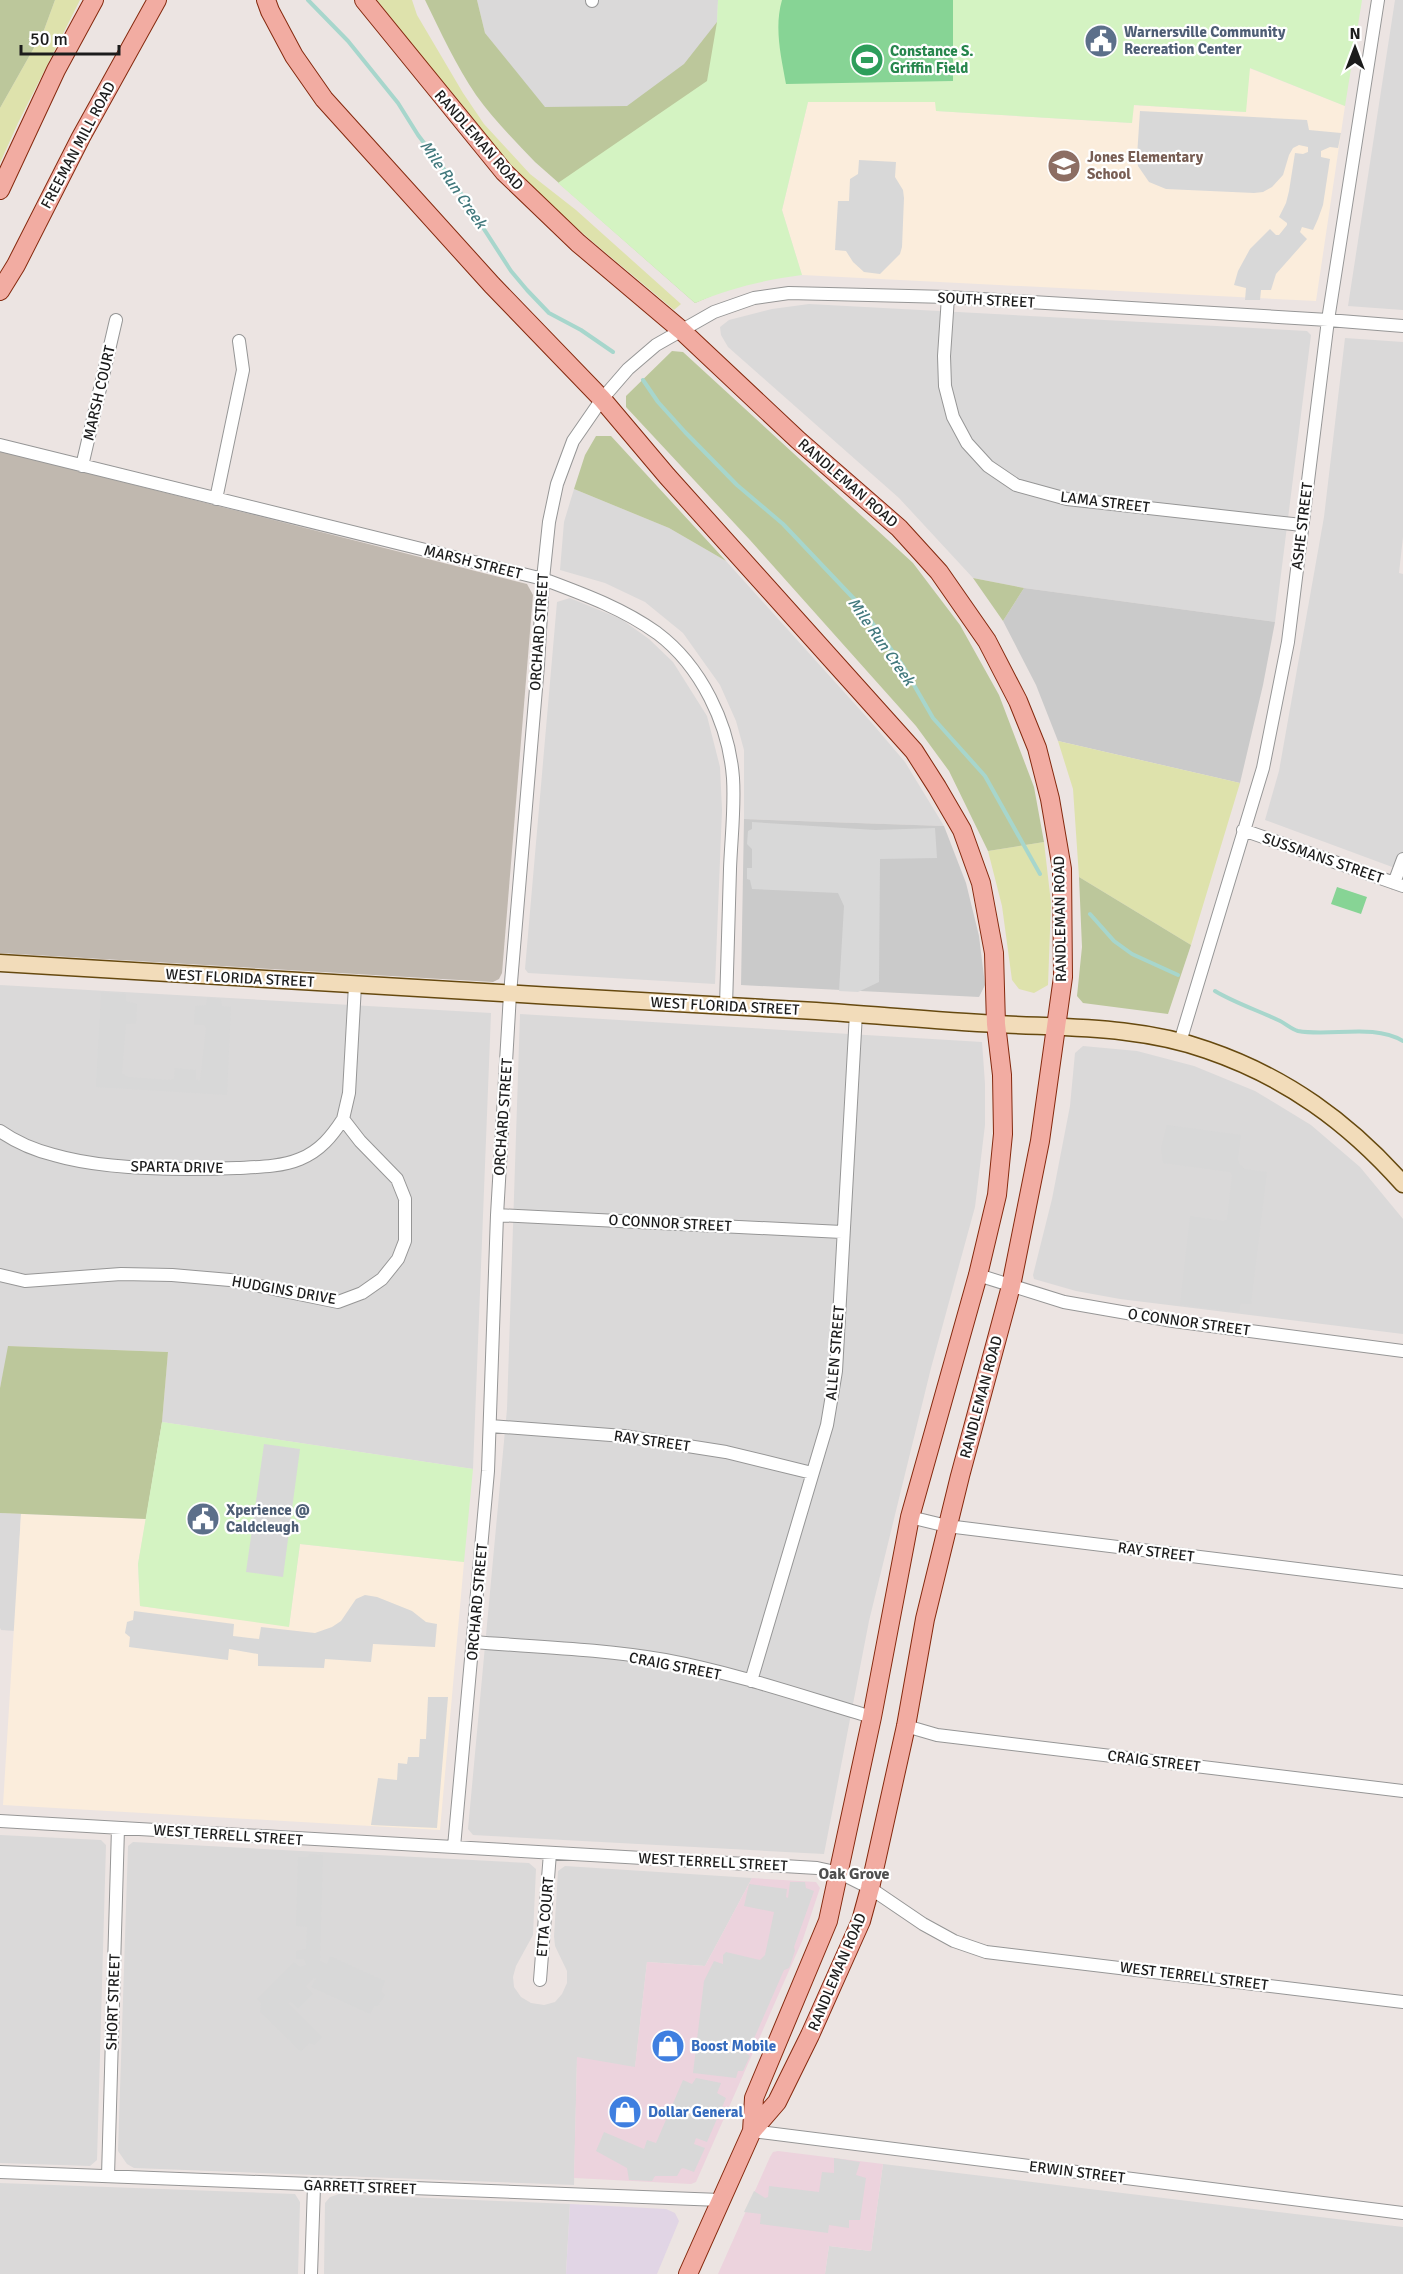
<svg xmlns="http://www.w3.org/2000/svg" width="1403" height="2274" viewBox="0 0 1403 2274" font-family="Signika,sans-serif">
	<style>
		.residential { fill: #dad9d9 }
		.commercial { fill: #ecd3dd }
		.industrial { fill: #e1d5e5 }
		.education { fill: #fbeddc }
		.religious { fill: #cacaca }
		.construction { fill: #c0b8af }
		.grass { fill: #dee2ac }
		.forest { fill: #bcc79b }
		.park { fill: #d4f3c2 }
		.pitch { fill: #87d495 }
		.parking { fill: #d8d8d8 }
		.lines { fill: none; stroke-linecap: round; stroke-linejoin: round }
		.stream { stroke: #a7d6cc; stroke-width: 4 }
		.minor-casing { stroke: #969696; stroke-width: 14 }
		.secondary-casing { stroke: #66490f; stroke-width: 19 }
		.primary-casing { stroke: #85290e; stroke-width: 20 }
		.minor { stroke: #fff; stroke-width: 12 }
		.secondary { stroke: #f2dcba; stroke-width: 16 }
		.primary { stroke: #f2aca2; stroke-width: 18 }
		.labels { text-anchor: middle; stroke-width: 4.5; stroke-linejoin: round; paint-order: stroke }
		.service-label { font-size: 15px; font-weight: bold; fill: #4e5e75; stroke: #fff; text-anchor: start }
		.leisure-label { font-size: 15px; font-weight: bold; fill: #27864d; stroke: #fff; text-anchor: start }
		.street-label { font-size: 15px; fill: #1c1c1c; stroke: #fff }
		.education-label { font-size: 15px; font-weight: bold; fill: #785e54; stroke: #fff; text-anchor: start }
		.shop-label { font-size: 15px; font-weight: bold; fill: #366cbe; stroke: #fff; text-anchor: start }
		.water-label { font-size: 16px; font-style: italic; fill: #42797d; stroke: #fff }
		.neighbourhood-label { font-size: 16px; font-weight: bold; fill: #4f4f4f; stroke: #fff }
	</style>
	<rect width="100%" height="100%" fill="#ece4e2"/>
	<path class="residential" d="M477,0H718L717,22L707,81L573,172L544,107L485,33Z
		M1395,0H1403V310L1348,306Z
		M809,304L1307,331L1311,335L1275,622L1024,588L973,578L899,498L728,347L721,335L720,327L729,320L772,309Z
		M1345,338L1403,342V537L1399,573L1403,574V871L1265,820L1279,771L1324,517Z
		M574,489L669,528L726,561L871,722L905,762L944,826L744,819V750L736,721L720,685L683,633L645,602L605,583L560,570L564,522Z
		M570,598L621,619L649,639L673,662L707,716L720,767L722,810L715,984L528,973L525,969L557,602Z
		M0,985L491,1013L473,1469L162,1422L168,1352L9,1346L0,1388Z
		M520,1014L982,1042L985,1084V1125L975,1207L931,1368L869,1621L824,1854L473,1835L468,1829L507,1409Z
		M1083,1046L1137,1051L1194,1066L1255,1091L1311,1125L1360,1167L1403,1219V1334L1120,1299L1076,1291L1034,1279L1033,1275L1052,1199L1070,1106L1075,1053Z
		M0,1513L21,1514L15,1631L1,1630L0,1628Z
		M0,1835L101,1840L106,1845L97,2160L90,2166L0,2163Z
		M133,1842L529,1863L536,1869L533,1935L516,1966L513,1977L514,1987L521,1997L531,2003L544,2005L555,2002L562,1994L567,1983V1971L555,1946L554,1936L558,1871L565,1866L752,1878L705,1966L647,1962L635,2068L577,2058L574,2185L134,2168L127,2164L118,2151L128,1846Z
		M883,2164L1403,2227V2274H825L829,2246L871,2251Z
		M0,2183L295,2194L300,2202L298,2274H0Z
		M339,2194L570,2204L566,2274H324L325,2203L330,2197Z"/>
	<path class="commercial" d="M752,1878L816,1882L820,1888L803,1939L696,2182L691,2184L574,2178L577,2057L635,2067L647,1962L705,1966Z
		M778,2151L883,2164L871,2251L829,2246L825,2274H718L770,2157L773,2152Z"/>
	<path class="industrial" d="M570,2204L666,2209L675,2213L679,2221L657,2274H566Z"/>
	<path class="education" d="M1249,68L1345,106L1316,301L802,275L782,210L808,102H936L937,111L1131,123L1133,105L1245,112Z
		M21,1514L146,1519L138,1564L140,1606L289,1626L300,1544L464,1562L440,1830L3,1805Z"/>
	<path class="religious" d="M1024,588L1275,622L1263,685L1240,783L1058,741L1036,685L1003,621Z
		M744,819L944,826L966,883L979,936L985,985L979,997L741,985Z"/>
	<path class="construction" d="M0,451L527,584L533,595L502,973L499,979L493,982L0,953Z"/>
	<path class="grass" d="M55,0H80L18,123L0,163V108L44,30Z
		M377,0H412L417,15L463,93L484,124L530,174L576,210L681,304L674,310C619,263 560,218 510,164C462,112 421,55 377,0Z
		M1058,741L1240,783L1191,945L1079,877L1073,789Z
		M1044,842L1051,903L1048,985L1034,993L1019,989L1012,980L1002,906L988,851Z"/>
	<path class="forest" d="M0,0H55L44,30L0,108Z
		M425,0H477L485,33L545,107L627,106L684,64L717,22L766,280L727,289L695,303L535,162C515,141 493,119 476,95C456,65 441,33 425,0Z
		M672,351L683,352L913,563L960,625L999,695L1034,787L1044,842L988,851L949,771L916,726L750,540L626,407V396Z
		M596,436H611L726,561L669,528L574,489L585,455Z
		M973,578L1024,588L1003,621Z
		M1079,877L1191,945L1168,1014L1083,1003L1077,996L1082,947Z
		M8,1346L168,1352L162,1422L146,1519L0,1513V1388Z"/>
	<path class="park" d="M718,0H1362L1345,106L1250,68L1246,112L1134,105L1132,123L936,111L935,102H808L782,210L802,275C764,280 730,288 695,303L558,183L707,81L717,22Z
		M162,1422L473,1469L464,1562L300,1544L289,1627L140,1606L138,1564Z"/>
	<path class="pitch" d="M782,0H953V81L786,84C781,56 774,28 782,0Z
		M1337,887L1367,897L1361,914L1331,904Z"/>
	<path class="parking" d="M1140,111L1307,120L1309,130L1341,133L1338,148L1330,147L1321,151V157L1330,159L1323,205L1318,219L1313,230L1302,227L1300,232L1307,239L1276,274L1271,290H1261L1260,300H1245L1246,288L1234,285L1238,271L1250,249L1270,229L1276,235H1279L1287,225V223L1279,217L1286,203L1289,191L1295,153L1303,154L1308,152V147L1299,145L1293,148L1289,155L1283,175L1272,187L1263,192L1254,193L1166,189L1149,182L1138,166L1137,156Z
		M859,160L896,162L895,177L903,190L904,198L902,247L900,254L880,274L864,272L853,262L846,251L835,250L838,201H849L850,179L858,174Z
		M752,822L875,830L935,828L937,858L880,859L879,982L858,992L839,991L844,906L838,893L752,889L750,880L747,879V868H752V849L747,844L748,831L752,829Z
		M101,992L126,994V1001L137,1004L136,1023L126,1024L122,1073L128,1077L171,1080L174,1078L175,1068L196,1070V1079L200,1081L206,1028L204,1025L194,1024L195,1006L206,1005L207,998L221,999L222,1006L231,1007L227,1095L96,1087Z
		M1167,1125L1241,1135L1238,1159L1240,1165L1245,1169L1267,1172L1251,1304L1241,1303L1239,1312L1180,1305L1190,1216L1224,1221L1227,1219L1232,1175L1230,1172L1163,1163L1161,1149Z
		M264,1444L300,1449L283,1577L246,1572Z
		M365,1595L377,1597L412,1611L426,1622L437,1624L435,1647L373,1644L371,1662L325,1659L324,1668L258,1666V1654L229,1649L228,1660L129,1647L130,1637L125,1633L127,1622L133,1620L134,1611L234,1624L233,1636L259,1639L261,1627L315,1633L332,1627L341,1621L356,1599Z
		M428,1697H448L437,1828L371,1825L378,1778L397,1780L398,1763L407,1764L408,1757H419L420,1739H426Z
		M309,1854L323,1855L320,1961L327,1964L330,1956L385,1981L381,1991L385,1995L378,2006H374L370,2014L311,1987L316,1979L314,1978L306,1986L313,1994L298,2009L291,2002L288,2003L322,2037L315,2045L309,2043L301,2052L260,2012L261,2003L257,1999L294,1962L300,1967L306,1965L304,1959H296V1951L306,1949L307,1927L296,1926L298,1857H308Z
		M790,1882H805L806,1888L814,1891L794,1947L795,1951L789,1968L784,1970L749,2050L738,2047L750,2056L743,2071H738L736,2078L693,2073L704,1981L714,1961L723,1964V1955L726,1952L760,1960L765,1955L774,1912L744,1906L749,1884L787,1889L786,1897L788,1898Z
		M696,2078L721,2083L717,2093L726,2098L707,2142L696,2138L694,2144L705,2148L694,2172L683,2168L681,2169L677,2176H655L652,2181L629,2180L627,2168L596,2151L604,2132L644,2149L647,2140L656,2143L683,2080L692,2084Z
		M834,2158L860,2162L856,2175L866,2178L860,2220H849V2228L829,2225L828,2233L760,2224L761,2214L744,2212L754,2191L765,2198L768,2197L769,2186L819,2192L822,2172L834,2173Z"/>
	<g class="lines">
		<path class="stream" d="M308,0L348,41L398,103L418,135L453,181L511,271L527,290L549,313L581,330L613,352
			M643,380L658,402L685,432L737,485L783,524L858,603L903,666L933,718L985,776L1040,874
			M1090,914L1114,941L1132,954L1178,975
			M1215,991C1235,1003 1257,1010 1278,1020C1285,1023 1291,1029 1298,1031C1331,1037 1373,1023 1403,1041"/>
		<g class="minor-casing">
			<path id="minor" d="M592,0V1
				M948,297L944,356L945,386L953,417L967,443L988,466L1016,485L1067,499L1302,525
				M0,445L543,579C583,594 622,608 657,633C701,666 729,724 733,778C735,808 731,840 730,869C729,915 727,960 726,1006
				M82,466L116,320
				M216,499L243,370L239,341
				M1243,830L1403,886
				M1394,883L1403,859
				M1180,1042L1263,768L1288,642L1328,320L1378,0
				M0,1131C17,1143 34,1150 54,1155C105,1170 184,1170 237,1168C257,1167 281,1167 300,1159C320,1151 332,1136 343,1119
				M497,1215L842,1232
				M0,1275L25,1281L121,1274L172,1275L230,1280L338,1302L362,1293L382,1279L398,1259L405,1241V1199L397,1179L360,1141L343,1119L349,1093L355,985
				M978,1275L1064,1302L1173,1321L1403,1351
				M490,1426L624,1436L726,1452L812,1473
				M910,1517L947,1526L1403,1582
				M473,1642C537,1647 602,1649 665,1660C735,1673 804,1697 872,1717
				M751,1681L827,1425L836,1371L856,1013
				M906,1726L937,1735L1403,1791
				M0,1821L817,1868L840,1873L870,1888L923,1924L954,1941L986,1952L1403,2002
				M454,1847L488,1471L497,1215L510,994L538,665L543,579L549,522L557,484L573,441L602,399L628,369L656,345L714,312L754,298L789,293L948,297L1328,320L1403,326
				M540,1980L550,1853
				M752,2131L1403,2213
				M0,2172L720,2200
				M108,2176L118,1828
				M311,2274L314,2186"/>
		</g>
		<g class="secondary-casing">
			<path id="secondary" d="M0,963C272,981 544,995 816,1011C877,1015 937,1021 998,1024C1067,1028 1140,1026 1207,1050C1286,1077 1348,1122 1403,1184"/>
		</g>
		<g class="primary-casing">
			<path id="primary" d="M266,0L270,11L294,56L324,99L492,285L602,399L667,476L914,751L937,787L962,830L981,883L994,953L996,1024L1002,1075L1003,1134L997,1195L978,1275L910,1517L872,1717L828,1921L754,2098L752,2131
				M364,0L504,172L578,243L681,330L798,440L899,528L939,572L987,641L1018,701L1037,748L1050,799L1062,869L1063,977L1040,1141L1011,1286L960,1476L925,1619L906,1726L870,1888L861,1921L810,2035L777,2102L752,2131L688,2274
				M0,190L56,70L94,0
				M0,291L16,265L81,137L157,0"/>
		</g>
		<use href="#minor" class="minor"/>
		<use href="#secondary" class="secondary"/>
		<use href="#primary" class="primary"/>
	</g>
	<defs>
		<g id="civic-disc" transform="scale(1.725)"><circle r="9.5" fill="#5c6f8a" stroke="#fff"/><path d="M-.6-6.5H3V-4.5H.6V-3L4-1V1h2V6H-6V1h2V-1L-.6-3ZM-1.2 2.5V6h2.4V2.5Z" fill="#fff"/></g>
		<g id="stadium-disc" transform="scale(1.725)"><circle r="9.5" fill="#2e9e5b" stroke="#fff"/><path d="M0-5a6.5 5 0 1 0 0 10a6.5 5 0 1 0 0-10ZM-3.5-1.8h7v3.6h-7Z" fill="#fff"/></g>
		<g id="school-disc" transform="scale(1.725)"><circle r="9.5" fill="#8d6e63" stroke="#fff"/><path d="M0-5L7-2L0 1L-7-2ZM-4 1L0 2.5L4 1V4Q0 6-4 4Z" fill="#fff"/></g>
		<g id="shop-disc" transform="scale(1.725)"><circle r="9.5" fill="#3f7fe0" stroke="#fff"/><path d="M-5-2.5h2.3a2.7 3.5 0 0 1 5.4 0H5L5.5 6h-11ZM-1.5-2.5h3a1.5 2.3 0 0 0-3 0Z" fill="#fff"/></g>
	</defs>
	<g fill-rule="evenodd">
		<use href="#civic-disc" x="1101" y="41"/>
		<use href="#stadium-disc" x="867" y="60"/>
		<use href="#school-disc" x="1064" y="166"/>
		<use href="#civic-disc" x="203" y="1519"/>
		<use href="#shop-disc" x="668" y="2046"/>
		<use href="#shop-disc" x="625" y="2112"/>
	</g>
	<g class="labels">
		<g class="service-label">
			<text x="1124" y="37">Warnersville Community<tspan x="1124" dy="17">Recreation Center</tspan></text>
			<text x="226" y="1515">Xperience @<tspan x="226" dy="17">Caldcleugh</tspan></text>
		</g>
		<g class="leisure-label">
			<text x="890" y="56">Constance S.<tspan x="890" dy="17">Griffin Field</tspan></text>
		</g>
		<g class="street-label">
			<text transform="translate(479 140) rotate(49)" y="5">RANDLEMAN ROAD</text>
			<text transform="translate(78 145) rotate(-62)" y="5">FREEMAN MILL ROAD</text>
			<text transform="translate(986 300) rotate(3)" y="5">SOUTH STREET</text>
			<text transform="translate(99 393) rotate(-77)" y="5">MARSH COURT</text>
			<text transform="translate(848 483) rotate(41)" y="5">RANDLEMAN ROAD</text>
			<text transform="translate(1105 502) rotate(7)" y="5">LAMA STREET</text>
			<text transform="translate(1302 526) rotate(-83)" y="5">ASHE STREET</text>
			<text transform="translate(473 562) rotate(14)" y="5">MARSH STREET</text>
			<text transform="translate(539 632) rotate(-86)" y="5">ORCHARD STREET</text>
			<text transform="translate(1323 858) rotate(19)" y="5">SUSSMANS STREET</text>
			<text transform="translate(1060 919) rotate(-91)" y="5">RANDLEMAN ROAD</text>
			<text transform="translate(240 978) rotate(3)" y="5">WEST FLORIDA STREET</text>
			<text transform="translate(725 1006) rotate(3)" y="5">WEST FLORIDA STREET</text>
			<text transform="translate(503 1117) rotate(-86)" y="5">ORCHARD STREET</text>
			<text transform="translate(177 1167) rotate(1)" y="5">SPARTA DRIVE</text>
			<text transform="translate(670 1223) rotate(3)" y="5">O CONNOR STREET</text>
			<text transform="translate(284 1290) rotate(10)" y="5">HUDGINS DRIVE</text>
			<text transform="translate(1189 1322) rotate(8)" y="5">O CONNOR STREET</text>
			<text transform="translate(835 1353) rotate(-85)" y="5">ALLEN STREET</text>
			<text transform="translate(981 1397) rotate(-75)" y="5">RANDLEMAN ROAD</text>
			<text transform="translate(652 1441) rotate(8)" y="5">RAY STREET</text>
			<text transform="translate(1156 1552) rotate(7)" y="5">RAY STREET</text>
			<text transform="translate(477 1602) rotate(-85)" y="5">ORCHARD STREET</text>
			<text transform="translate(675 1666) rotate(11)" y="5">CRAIG STREET</text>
			<text transform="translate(1154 1761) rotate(7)" y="5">CRAIG STREET</text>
			<text transform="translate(228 1835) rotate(4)" y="5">WEST TERRELL STREET</text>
			<text transform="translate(713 1862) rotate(3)" y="5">WEST TERRELL STREET</text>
			<text transform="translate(545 1917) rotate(-85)" y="5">ETTA COURT</text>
			<text transform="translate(837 1972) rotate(-67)" y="5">RANDLEMAN ROAD</text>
			<text transform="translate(1194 1976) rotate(7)" y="5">WEST TERRELL STREET</text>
			<text transform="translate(113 2002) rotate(-88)" y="5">SHORT STREET</text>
			<text transform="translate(1077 2172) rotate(7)" y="5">ERWIN STREET</text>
			<text transform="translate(360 2187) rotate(2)" y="5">GARRETT STREET</text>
		</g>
		<g class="education-label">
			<text x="1087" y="162">Jones Elementary<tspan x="1087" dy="17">School</tspan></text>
		</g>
		<g class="shop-label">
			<text x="691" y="2051">Boost Mobile</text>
			<text x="648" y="2117">Dollar General</text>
		</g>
		<g class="water-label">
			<text transform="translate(454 184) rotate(55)" y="6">Mile Run Creek</text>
			<text transform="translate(882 641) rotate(55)" y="6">Mile Run Creek</text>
		</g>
		<g class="neighbourhood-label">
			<text x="854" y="1879">Oak Grove</text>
		</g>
	</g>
	<g transform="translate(1355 48)" stroke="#ffffff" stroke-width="4.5" paint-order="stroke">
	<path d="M0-4.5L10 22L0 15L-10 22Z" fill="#1c1c1c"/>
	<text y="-9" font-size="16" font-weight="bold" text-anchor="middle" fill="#1c1c1c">N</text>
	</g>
	<path d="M21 45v9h98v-9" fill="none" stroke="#1c1c1c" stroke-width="3"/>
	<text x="30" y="45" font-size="18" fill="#1c1c1c" stroke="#ffffff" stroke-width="4.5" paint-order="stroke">50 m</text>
</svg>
